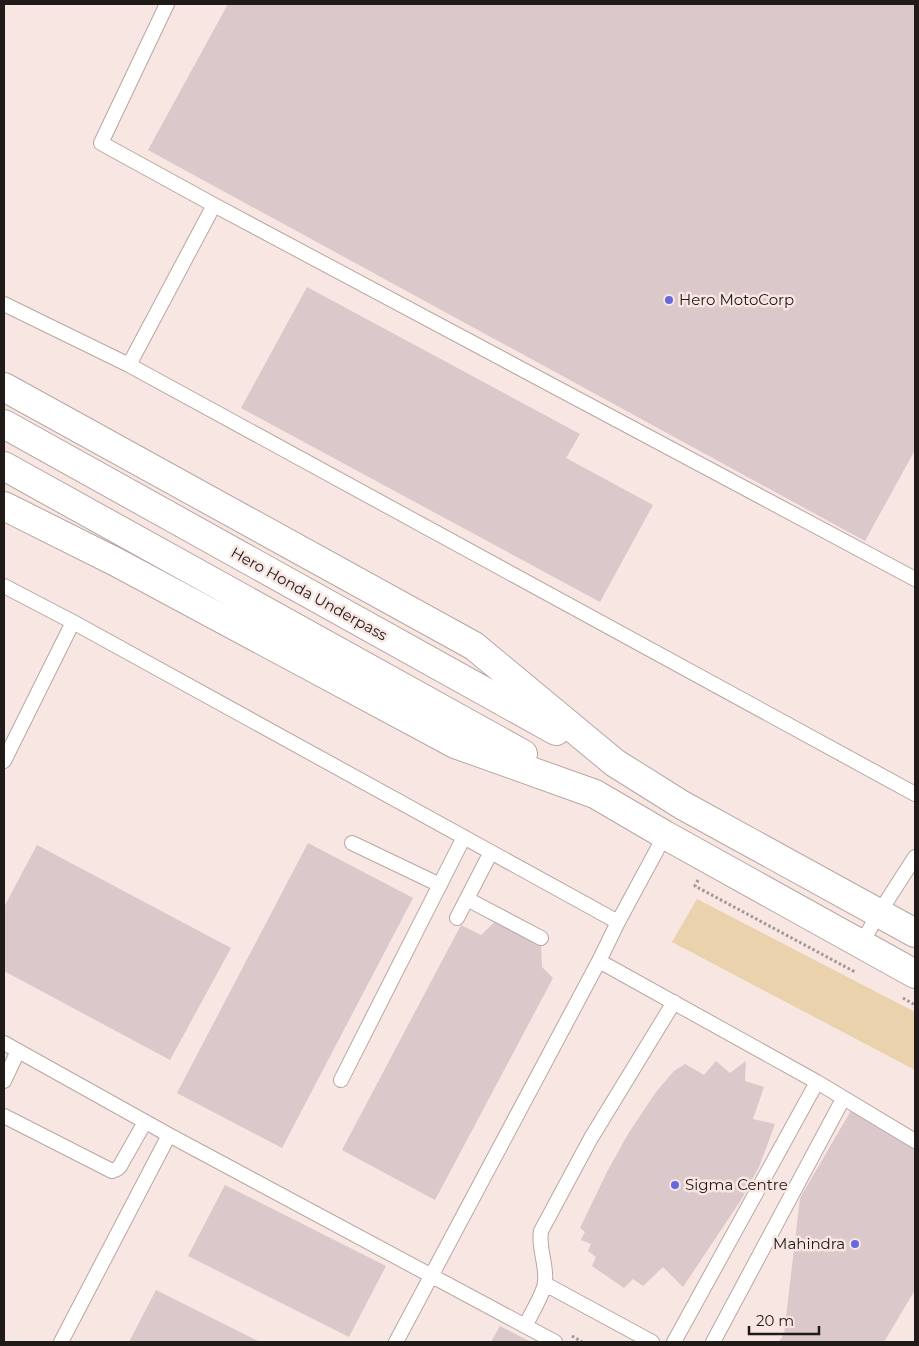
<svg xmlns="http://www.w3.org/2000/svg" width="919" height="1346" viewBox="0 0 919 1346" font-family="Montserrat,sans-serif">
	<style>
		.green { fill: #e9d2ac }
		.building { fill: #dac8ca }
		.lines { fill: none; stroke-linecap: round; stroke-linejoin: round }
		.lane-casing { stroke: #b7a7a3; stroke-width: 16 }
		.secondary-casing { stroke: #b7a7a3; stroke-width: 30 }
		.path { stroke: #a39693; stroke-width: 3; stroke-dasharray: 2.5 2.5; stroke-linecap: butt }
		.lane { stroke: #fff; stroke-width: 14 }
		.secondary { stroke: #fff; stroke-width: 28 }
		.poi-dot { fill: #6867e0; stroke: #f7e6e1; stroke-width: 2 }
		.labels { text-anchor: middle; stroke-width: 5; stroke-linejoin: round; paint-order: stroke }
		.poi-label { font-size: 15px; fill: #201a19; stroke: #f7e6e1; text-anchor: start }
		.street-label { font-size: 15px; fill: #201a19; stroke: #f7e6e1 }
	</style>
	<rect width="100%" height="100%" fill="#f7e6e1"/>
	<path class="green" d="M697,899L915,1012V1070L672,942Z"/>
	<path class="building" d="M228,4H915V450L865,541L148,150Z
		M307,287L580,434L566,458L653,505L600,602L241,408Z
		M308,843L413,898L282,1148L177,1093Z
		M37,845L231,948L170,1060L4,971V907Z
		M496,921L541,944L542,967L553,978L435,1200L342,1150L461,925L481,935Z
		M716,1061L730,1073L746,1061L745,1081L764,1087L753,1119L775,1124L759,1167L741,1200L683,1287L663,1267L643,1286L633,1279L624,1288L592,1266L596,1257L588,1251L591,1244L581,1240L585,1232L580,1228L608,1170L628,1134L656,1092L674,1071L685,1064L704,1075Z
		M853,1107L915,1144V1290L884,1342H779L784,1334L800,1198Z
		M225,1185L386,1266L349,1337L188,1256Z
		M156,1290L260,1342H129Z
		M500,1326L531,1342H491Z"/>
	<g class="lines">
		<g class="lane-casing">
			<path id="lane" d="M167,4L101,143L214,205L915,579
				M214,205L129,365L915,794
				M4,304L129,365
				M4,586L73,622L618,922
				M4,761L73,622
				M352,843L440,885
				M467,899L541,938
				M457,918L491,852
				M861,944L879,913L915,857
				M599,961L817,1082L915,1141
				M4,1043L169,1135L555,1342
				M341,1080L464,837
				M4,1081L18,1051
				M4,1116L112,1171L117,1169L120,1166L145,1122
				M545,1284L652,1342
				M526,1325C531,1313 544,1294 545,1282C547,1264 538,1248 541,1231L591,1138L674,1002
				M61,1342L169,1135
				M396,1342L599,961L618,922L665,835
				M674,1342L817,1082
				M713,1342L843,1099"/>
		</g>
		<g class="secondary-casing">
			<path id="secondary" d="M4,387L474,646L615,763L682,805L915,933
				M4,424L556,731
				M4,466L523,754
				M4,506L116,562L455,744L595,794L665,835L915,974"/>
		</g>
		<path class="path" d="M698,880L695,886L855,972
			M903,998L915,1005
			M572,1336L582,1342"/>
		<use href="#lane" class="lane"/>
		<use href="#secondary" class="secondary"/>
	</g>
	<g class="poi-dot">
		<circle cx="669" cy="300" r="5"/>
		<circle cx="675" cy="1185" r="5"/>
		<circle cx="855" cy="1244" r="5"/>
	</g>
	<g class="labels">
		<g class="poi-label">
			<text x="679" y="305">Hero MotoCorp</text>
			<text x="685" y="1190">Sigma Centre</text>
			<text x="845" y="1249" text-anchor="end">Mahindra</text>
		</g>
		<g class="street-label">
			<text transform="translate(309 594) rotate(29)" y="5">Hero Honda Underpass</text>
		</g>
	</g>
	<rect width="919" height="1346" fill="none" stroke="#201a19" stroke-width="10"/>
	<path d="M749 1326v8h70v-8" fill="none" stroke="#201a19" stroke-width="2.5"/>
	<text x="756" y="1326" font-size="15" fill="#201a19" stroke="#f7e6e1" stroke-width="4" paint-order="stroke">20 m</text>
</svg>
